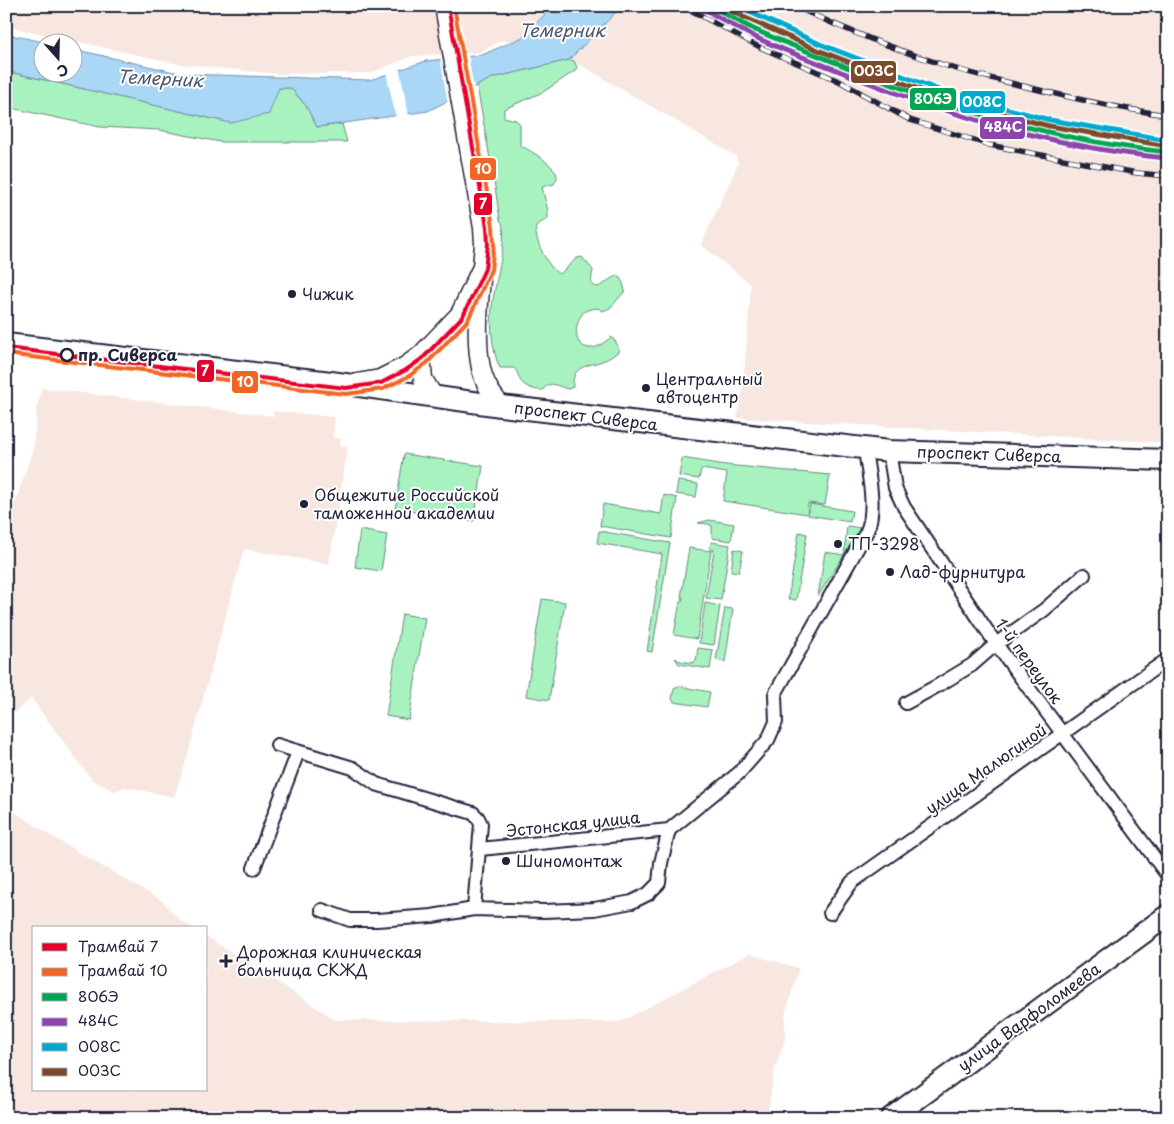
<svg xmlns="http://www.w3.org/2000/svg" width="1174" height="1124" viewBox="0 0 1174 1124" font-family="'Playpen Sans',sans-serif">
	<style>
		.built { fill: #f7e7e0 }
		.green { fill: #a8f2c0; stroke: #658a7e }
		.water { fill: #aad7f6; stroke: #748fab }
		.pier { fill: #fff }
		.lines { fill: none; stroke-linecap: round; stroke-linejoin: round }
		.street-casing { stroke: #22223b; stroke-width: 16 }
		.secondary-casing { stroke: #22223b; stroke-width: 21 }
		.primary-casing { stroke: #22223b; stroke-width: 24 }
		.street { stroke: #fff; stroke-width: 12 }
		.secondary { stroke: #fff; stroke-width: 18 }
		.primary { stroke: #fff; stroke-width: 20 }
		.rail-casing { stroke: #22223b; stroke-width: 5.5 }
		.rail { stroke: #fff; stroke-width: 4; stroke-dasharray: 11; stroke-linecap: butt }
		.rail-1-casing { stroke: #fff; stroke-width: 9 }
		.rail-2-casing { stroke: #fff; stroke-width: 9 }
		.rail-3-casing { stroke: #fff; stroke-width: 9 }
		.rail-4-casing { stroke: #fff; stroke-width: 9 }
		.rail-1 { stroke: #00a651; stroke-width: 5 }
		.rail-2 { stroke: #8e44ad; stroke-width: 5 }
		.rail-3 { stroke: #00a9ce; stroke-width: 5 }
		.rail-4 { stroke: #7a4b2a; stroke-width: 5 }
		.tram-1-casing { stroke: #fff; stroke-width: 8 }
		.tram-2-casing { stroke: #fff; stroke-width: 8 }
		.tram-1 { stroke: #e4002b; stroke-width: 4 }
		.tram-2 { stroke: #f26522; stroke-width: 4 }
		.poi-dot { fill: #22223b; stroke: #fff; stroke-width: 2 }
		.stop-dot { fill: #fff; stroke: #22223b; stroke-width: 2.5 }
		.labels { text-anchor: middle; stroke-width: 4; stroke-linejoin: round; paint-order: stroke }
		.poi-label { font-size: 16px; fill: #22223b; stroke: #fff; text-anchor: start }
		.stop-label { font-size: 16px; font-weight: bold; fill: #22223b; stroke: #fff; text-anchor: start }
		.street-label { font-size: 16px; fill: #22223b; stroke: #fff }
		.water-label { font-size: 18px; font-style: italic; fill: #4b5873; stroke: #fff }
		.line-badge { stroke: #fff; stroke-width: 2 }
		.badge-label { font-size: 14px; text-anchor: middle; font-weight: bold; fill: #fff }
	</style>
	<rect width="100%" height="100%" fill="#fff"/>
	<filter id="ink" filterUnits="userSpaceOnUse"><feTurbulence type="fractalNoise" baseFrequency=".02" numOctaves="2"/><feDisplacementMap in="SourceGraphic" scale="10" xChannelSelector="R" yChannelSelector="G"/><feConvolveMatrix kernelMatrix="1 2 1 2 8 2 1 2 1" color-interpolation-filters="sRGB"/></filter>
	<g filter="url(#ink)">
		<path class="built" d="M6,6H1168V443L737,418L743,387L751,284L701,245L738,164L736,156L582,66L502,40L480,52L413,56L370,73L278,74L179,64L6,26Z
			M42,388L274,416L273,411L335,417L333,438H341L340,446L348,447L329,564L244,549L187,758L174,797L125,787L115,791L92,780L31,698L6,720V530L33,449L37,407Z
			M7,807L56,839L162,901L180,920L193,928H34V1090H206V936L336,1020L620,1022L749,954L799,968L785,1016V1039L775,1069L767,1118H6Z"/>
		<path class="green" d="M569,60L574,61L577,67L575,71L543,92L504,109V117L516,120L520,124V145C529,150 558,166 557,177C557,180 555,182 554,184L542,187L548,211V218L536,226C533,237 549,271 560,274L577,258L582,257L593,270L591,282L593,286C603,290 608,276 619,276L623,283L625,291L610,308L603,311L598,308C592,309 587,309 583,313C574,323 572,348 591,348C599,348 605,341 612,337L617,344L619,351C614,355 610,358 605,360C588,367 572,364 573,387L568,389C558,387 550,379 543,390C536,391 524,387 520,380C518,376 518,372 514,368H500C492,353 490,323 492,307C493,290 511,231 500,220L495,187L477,86L492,78Z
			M6,71L231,123L279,88H291L306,106L317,127L342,124L347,142H220L159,130L100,127L6,107Z
			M404,454L483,466L474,521L395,509Z
			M682,458L726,465L830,475L825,505L808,503L807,514L723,501L727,473L701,469L699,479L679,476Z
			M678,481L698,484L696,497L676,494Z
			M664,495L677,498L671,538L600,526L603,504L661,514Z
			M810,504L852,511L850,522L808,515Z
			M709,520L734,524L731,541L712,538V526L708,524L698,523Z
			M847,526L861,528L818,596L825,552L844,555Z
			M360,530L387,535L381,571L355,567Z
			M599,531L670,543L652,652L647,651L662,554L597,543Z
			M799,532L807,534L796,600L788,599Z
			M711,542L730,545L721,600L706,598L714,550H710Z
			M689,548L711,551L697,639L674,635L680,602H682L683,597H681Z
			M734,549L743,551L739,572L731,571Z
			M542,599L565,602L549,700L526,696Z
			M705,603L720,606L714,645L699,643Z
			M725,608L733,609L725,662L716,660Z
			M402,614L425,618L409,720L386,716Z
			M698,648L713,650L710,669L679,664L675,658L680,661L693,663L696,660Z
			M678,686L710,692L707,707L674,702L672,699L674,688Z"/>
		<path class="water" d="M553,6H622L569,60L492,78L428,111L317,127L306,106L291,88H279L269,114L231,123L6,71V34L44,42H42V72H72L73,49L183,74L370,80L426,61L482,55L523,37Z"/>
		<path class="pier" d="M468,54L474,90L448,104L440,57Z
			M399,67L409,116L396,118L386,72Z"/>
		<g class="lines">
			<g class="street-casing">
				<path id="street" d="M889,451L895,488L904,507L996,644L1168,876
					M906,703L939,685L972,665L996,644L1044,610L1084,575
					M277,745L353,768L376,784L473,813L478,818L481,824L474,909
					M480,849L669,830
					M254,868L298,752
					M322,910L350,920H377L432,916L474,909L544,911L594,909L632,902L648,894L659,883L661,863L669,830L739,773L768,740L776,722L775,694L867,531C877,507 868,475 865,449
					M830,913L852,882L1168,659"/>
			</g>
			<g class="secondary-casing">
				<path id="secondary" d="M481,280C478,308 473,362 488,387C491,394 497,400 501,406
					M421,355L423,379L434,397
					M357,383L380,379L404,367L421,355L460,314L482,267L484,244L483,228L444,6"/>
			</g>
			<g class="primary-casing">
				<path id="primary" d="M6,344L331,382L501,406L889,451L1168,460
					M891,1118L1168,915"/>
			</g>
			<use href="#street" class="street"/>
			<use href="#secondary" class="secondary"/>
			<use href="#primary" class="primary"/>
			<g class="rail-casing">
				<path id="rail" d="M683,6L762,48L839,81L910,120L989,145L1137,173L1168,176
					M794,6C845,30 899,51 953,68C976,75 999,80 1023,86C1071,98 1119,109 1168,115"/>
			</g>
			<use href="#rail" class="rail"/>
			<g class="rail-1-casing">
				<path id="rail-1" d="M711,6C727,15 742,24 758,31C785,43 812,53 839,64C944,107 1054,141 1168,152"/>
			</g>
			<g class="rail-2-casing">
				<path id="rail-2" d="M708,11C723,20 739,29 755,37C782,50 811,60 839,71C944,114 1054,148 1167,158"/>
			</g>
			<g class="rail-3-casing">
				<path id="rail-3" d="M736,6L820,44L944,92L1050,120L1168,140"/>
			</g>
			<g class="rail-4-casing">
				<path id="rail-4" d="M732,12L818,50L942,98L1049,126L1167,146"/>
			</g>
			<use href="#rail-1" class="rail-1"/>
			<use href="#rail-2" class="rail-2"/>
			<use href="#rail-3" class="rail-3"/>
			<use href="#rail-4" class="rail-4"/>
			<g class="tram-1-casing">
				<path id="tram-1" d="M6,348L346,388L381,383L406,370L423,358L463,316L485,269L488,244L487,227L448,6"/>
			</g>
			<g class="tram-2-casing">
				<path id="tram-2" d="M6,354L346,394L383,389L409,376L427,363L468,320L491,270L494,244L493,226L454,6"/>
			</g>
			<use href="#tram-1" class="tram-1"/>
			<use href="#tram-2" class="tram-2"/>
		</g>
	</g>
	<g class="poi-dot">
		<circle cx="292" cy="294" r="5"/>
		<circle cx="646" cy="388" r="5"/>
		<circle cx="304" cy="504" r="5"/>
		<circle cx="838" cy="544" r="5"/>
		<circle cx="890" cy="572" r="5"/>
		<circle cx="506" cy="861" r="5"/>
		<path d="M223.5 953.5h5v5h5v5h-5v5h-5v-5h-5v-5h5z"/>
	</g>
	<circle class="stop-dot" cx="67" cy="355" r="6"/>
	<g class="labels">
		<g class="poi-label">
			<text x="302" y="300">Чижик</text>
			<text x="656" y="385">Центральный<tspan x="656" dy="18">автоцентр</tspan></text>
			<text x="314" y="501">Общежитие Российской<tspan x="314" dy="18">таможенной академии</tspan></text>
			<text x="848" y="550">ТП-3298</text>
			<text x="900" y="578">Лад-фурнитура</text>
			<text x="516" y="867">Шиномонтаж</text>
			<text x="237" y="958">Дорожная клиническая<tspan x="237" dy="18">больница СКЖД</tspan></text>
		</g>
		<g class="stop-label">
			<text x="78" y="361">пр. Сиверса</text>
		</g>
		<g class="street-label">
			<text transform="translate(586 416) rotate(7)" y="6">проспект Сиверса</text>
			<text transform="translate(989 454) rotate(2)" y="6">проспект Сиверса</text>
			<text transform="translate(1029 661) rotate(54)" y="6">1-й переулок</text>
			<text transform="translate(986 769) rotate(-35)" y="6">улица Малюгиной</text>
			<text transform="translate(573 824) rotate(-6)" y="6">Эстонская улица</text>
			<text transform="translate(1029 1017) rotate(-36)" y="6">улица Варфоломеева</text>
		</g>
		<g class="water-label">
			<text x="562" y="37">Темерник</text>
			<text transform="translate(160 79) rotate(3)" y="6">Темерник</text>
		</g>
	</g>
	<g class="line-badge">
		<rect x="850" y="60" width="47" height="24" rx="5" fill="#7a4b2a"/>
		<rect x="909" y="87" width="48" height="24" rx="5" fill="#00a651"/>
		<rect x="959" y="90" width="47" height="24" rx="5" fill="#00a9ce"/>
		<rect x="979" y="116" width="47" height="24" rx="5" fill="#8e44ad"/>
		<rect x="469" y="157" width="28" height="24" rx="5" fill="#f26522"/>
		<rect x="473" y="192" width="20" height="24" rx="5" fill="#e4002b"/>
		<rect x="196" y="359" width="19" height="24" rx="5" fill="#e4002b"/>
		<rect x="231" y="370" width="28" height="24" rx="5" fill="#f26522"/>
	</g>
	<g class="badge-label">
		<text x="874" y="76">003С</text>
		<text x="933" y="104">806Э</text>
		<text x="982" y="107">008С</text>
		<text x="1003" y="132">484С</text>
		<text x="483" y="174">10</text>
		<text x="483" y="209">7</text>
		<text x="205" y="376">7</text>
		<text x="245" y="387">10</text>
	</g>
	<rect width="1174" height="1124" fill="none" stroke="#fff" stroke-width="25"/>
	<rect x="12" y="12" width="1149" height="1099" fill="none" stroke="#22223b" stroke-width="2" filter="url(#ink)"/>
	<rect x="32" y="926" width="175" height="165" fill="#ffffff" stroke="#a7a7b1"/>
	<rect x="42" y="943" width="25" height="8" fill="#e4002b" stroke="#a7a7b1"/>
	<text x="78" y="952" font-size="15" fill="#22223b">Трамвай 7</text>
	<rect x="42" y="968" width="25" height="8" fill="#f26522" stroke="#a7a7b1"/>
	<text x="78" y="976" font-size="15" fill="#22223b">Трамвай 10</text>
	<rect x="42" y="993" width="25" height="8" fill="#00a651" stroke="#a7a7b1"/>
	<text x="78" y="1002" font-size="15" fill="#22223b">806Э</text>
	<rect x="42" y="1018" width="25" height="8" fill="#8e44ad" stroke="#a7a7b1"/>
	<text x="78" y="1026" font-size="15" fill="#22223b">484С</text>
	<rect x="42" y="1043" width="25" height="8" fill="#00a9ce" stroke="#a7a7b1"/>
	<text x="78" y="1052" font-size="15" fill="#22223b">008С</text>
	<rect x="42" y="1068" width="25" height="8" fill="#7a4b2a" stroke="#a7a7b1"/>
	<text x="78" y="1076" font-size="15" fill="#22223b">003С</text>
	<g transform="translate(58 58) rotate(160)"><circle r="24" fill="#ffffff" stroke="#a7a7b1"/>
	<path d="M0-4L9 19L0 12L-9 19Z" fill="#22223b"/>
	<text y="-8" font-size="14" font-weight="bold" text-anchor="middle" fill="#22223b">С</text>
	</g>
</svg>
